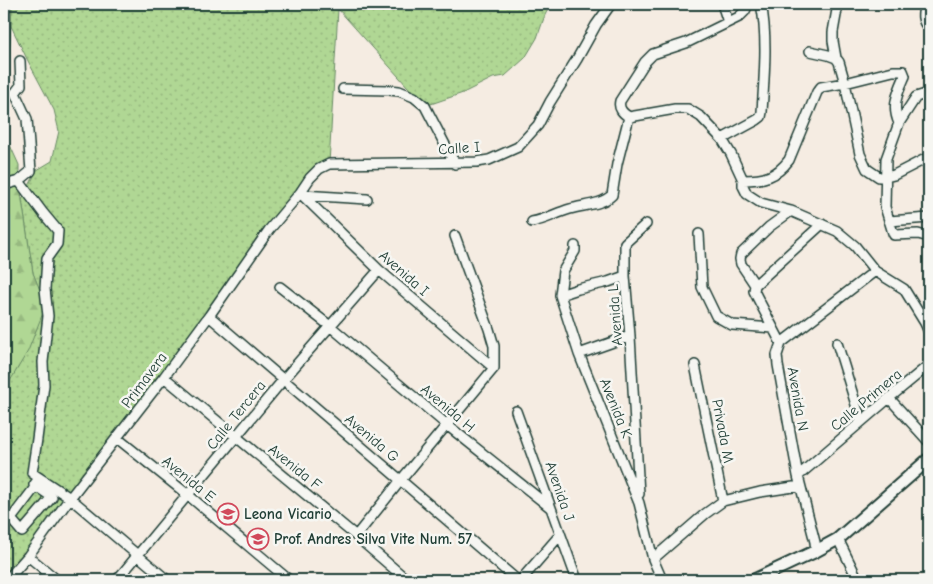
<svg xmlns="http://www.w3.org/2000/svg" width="933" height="584" viewBox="0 0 933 584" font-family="'Comic Neue',sans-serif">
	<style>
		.grass { fill: url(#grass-dots); stroke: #688a64 }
		.forest { fill: url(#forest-firs); stroke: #688a64 }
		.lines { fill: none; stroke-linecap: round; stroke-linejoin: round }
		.river { stroke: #90bce9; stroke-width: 14 }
		.street-casing { stroke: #1f3d34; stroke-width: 12 }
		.secondary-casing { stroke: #1f3d34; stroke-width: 15 }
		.street { stroke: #f6f6f2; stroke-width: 9 }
		.secondary { stroke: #f6f6f2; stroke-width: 11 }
		.labels { text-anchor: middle; stroke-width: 5; stroke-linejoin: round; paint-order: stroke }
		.street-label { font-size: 15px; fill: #1f3d34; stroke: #f6f6f2 }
		.poi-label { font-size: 15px; font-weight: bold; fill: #1f3d34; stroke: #f6f6f2; text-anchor: start }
	</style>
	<defs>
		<pattern id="grass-dots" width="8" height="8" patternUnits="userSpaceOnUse" patternTransform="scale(1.25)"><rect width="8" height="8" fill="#b0d794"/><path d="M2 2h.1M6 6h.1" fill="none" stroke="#97b980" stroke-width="1.8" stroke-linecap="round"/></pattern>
		<pattern id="forest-firs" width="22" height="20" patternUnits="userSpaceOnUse" patternTransform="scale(1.25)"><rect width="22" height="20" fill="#b0d794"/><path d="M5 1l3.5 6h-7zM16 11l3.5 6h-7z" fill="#97b980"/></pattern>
	</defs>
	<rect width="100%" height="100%" fill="#f5ece2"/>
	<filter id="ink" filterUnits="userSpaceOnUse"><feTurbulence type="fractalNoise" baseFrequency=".02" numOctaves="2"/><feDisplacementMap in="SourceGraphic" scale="10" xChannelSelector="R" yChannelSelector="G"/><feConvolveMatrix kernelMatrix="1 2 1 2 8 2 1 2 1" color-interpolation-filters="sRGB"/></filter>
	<g filter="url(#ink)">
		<path class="grass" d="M12,4H551L545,15L537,38L525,58L505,76L493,78L463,93L425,106L338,9L329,164L319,169L164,377L4,580V384L45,305L33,273L22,200L37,170L52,161L59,131L54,110L28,61L11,26Z"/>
		<path class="forest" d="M4,4H12L8,75L4,88Z
			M4,132L19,165V174L22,200L33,273L46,305L28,351L4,391Z"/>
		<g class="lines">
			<path class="river" d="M4,219V235"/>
			<g class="street-casing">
				<path id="street" d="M722,4L728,22
					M748,4L745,11L739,17L686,43L653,54L645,62L620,101C618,109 623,113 629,117L675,109H688L701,117L722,139L731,154L743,180V186L747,194L761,203L791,211L837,231L855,246L875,271L904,289L925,323L929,332
					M925,4C922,14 921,21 929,28
					M810,51L828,55L836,58L839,62L845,83L860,154L867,169L879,177H886L894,175L929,157
					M836,58L833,41V32L838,4
					M343,89L389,90L399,91L414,97L425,106L455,164
					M929,93L916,97L899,123L886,159L885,207L893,233L894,235L918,234L929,237
					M722,139L757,120L761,117L762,112C764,78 768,37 761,4
					M743,180C764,180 776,177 789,160L817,92L821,87L845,83L893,71H903L905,76C898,92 891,106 899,123
					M19,181L43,213L58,231L57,244L47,258L45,289L48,316L43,362L44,385L37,439L32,473L70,498L167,580
					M4,185L19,181L31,171L27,119L15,93L21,85L20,61
					M300,193L379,270L494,368
					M302,195L367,199
					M791,211L769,227L741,254L740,259L741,264L755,285L754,291L757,297L781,343L777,355L778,365L798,476L815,542L816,551
					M889,221L929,218
					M532,222C547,219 556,213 570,209C583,205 602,205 612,195L617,164L629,117
					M699,234L702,287L716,316L732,325L773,328
					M455,236L489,329L494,346V368
					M575,246V251L563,271L560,295L579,354L639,503L653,559L662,580
					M755,285L822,224
					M280,287L330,326L447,425L551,508
					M560,295L578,289L608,282L625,276
					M209,316L517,580
					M781,343L875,271
					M837,343L861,421
					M579,354L630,336
					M695,365L723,501
					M164,377L356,536L407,580
					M889,398L929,442
					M516,411L577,580
					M117,438L188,495L289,580
					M798,476L889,398L929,365
					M36,486L11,519L22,532L52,497L36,486L34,485L39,478
					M639,494L630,336L625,276V243L646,224
					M356,536L401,480L494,368
					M838,539L858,580
					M28,556L57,580
					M653,559L705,514L723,501L760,492L800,486
					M7,580L28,556L70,498L164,377L209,316L269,230L300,193L310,178L319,169L329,164L477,162L489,160L518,147L538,125L550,102L577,59L596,25L611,4
					M117,580L283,380L379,270
					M521,580L560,535"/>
			</g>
			<g class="secondary-casing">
				<path id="secondary" d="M754,580L816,551L838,539L929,459"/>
			</g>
			<use href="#street" class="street"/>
			<use href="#secondary" class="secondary"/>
		</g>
	</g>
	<defs>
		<g id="school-ring" transform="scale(1.125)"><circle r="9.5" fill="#f6f6f2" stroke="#d1495b" stroke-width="1.5"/><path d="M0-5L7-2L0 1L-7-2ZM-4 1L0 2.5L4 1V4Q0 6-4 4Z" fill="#d1495b"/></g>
	</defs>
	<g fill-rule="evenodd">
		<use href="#school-ring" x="228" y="514"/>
		<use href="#school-ring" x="258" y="539"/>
	</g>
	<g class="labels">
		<g class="street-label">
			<text transform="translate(459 148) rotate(-4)" y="5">Calle I</text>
			<text transform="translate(404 273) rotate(41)" y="5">Avenida I</text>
			<text transform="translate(615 315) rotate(-94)" y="5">Avenida L</text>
			<text transform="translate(144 380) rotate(-53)" y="5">Primavera</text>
			<text transform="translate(798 399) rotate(80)" y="5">Avenida N</text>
			<text transform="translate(866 400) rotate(-40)" y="5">Calle Primera</text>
			<text transform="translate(448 408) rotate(40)" y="5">Avenida H</text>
			<text transform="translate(616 408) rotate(68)" y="5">Avenida K</text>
			<text transform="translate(236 415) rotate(-51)" y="5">Calle Tercera</text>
			<text transform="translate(723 431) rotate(79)" y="5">Privada M</text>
			<text transform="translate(372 438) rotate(40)" y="5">Avenida G</text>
			<text transform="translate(295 467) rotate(39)" y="5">Avenida F</text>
			<text transform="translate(189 479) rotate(39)" y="5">Avenida E</text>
			<text transform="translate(560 491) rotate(71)" y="5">Avenida J</text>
		</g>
		<g class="poi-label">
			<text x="244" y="519">Leona Vicario</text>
			<text x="274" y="544">Prof. Andres Silva Vite Num. 57</text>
		</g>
	</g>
	<rect width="933" height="584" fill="none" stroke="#f6f6f2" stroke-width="20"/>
	<rect x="10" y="10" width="913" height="564" fill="none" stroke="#1f3d34" stroke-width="2" filter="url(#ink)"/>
</svg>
